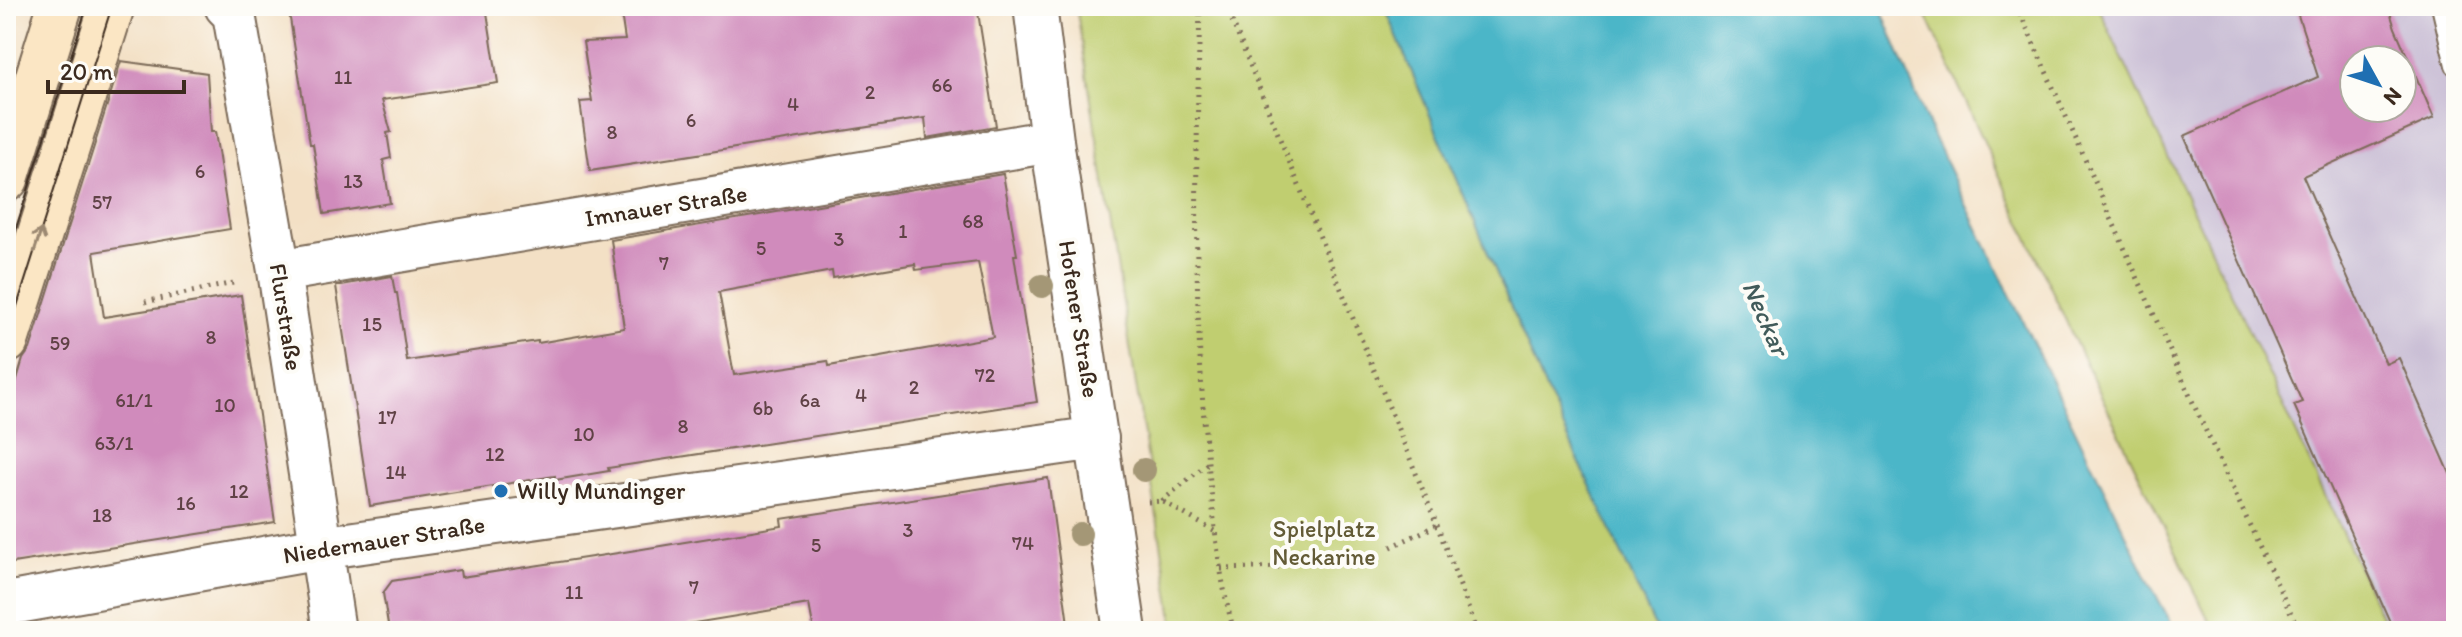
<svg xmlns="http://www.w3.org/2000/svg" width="2462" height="637" viewBox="0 0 2462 637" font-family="Itim,sans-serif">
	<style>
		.industrial { fill: #cabfd6; fill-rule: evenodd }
		.green { fill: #c0ce6f; stroke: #7e7c46; stroke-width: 2 }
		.water { fill: #4bb6c8; stroke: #437073; stroke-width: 2 }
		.building { fill: #d08bbc; fill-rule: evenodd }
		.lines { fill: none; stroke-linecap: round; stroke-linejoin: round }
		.lane-casing { stroke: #7b6a58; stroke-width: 24 }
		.street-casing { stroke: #7b6a58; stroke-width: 46 }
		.secondary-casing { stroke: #7b6a58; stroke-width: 48 }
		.path { stroke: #7b6a58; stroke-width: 5; stroke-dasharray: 2 6; stroke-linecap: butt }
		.lane { stroke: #fff; stroke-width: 20 }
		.street { stroke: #fff; stroke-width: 42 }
		.secondary { stroke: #fbe6c4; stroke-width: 44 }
		.tram { stroke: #3b2a1e; stroke-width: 2 }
		.tree { fill: #a49776 }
		.oneway { stroke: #9b8871 }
		.poi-dot { fill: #1f6fb2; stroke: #fdfcf7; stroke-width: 3 }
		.labels { text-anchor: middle; stroke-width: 8; stroke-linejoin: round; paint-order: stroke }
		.number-label { font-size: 20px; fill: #604246 }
		.street-label { font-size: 24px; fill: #3b2a1e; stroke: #fdfcf7 }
		.poi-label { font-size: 24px; fill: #3b2a1e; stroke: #fdfcf7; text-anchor: start }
		.park-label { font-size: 24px; fill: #635b36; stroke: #fdfcf7 }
		.water-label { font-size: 26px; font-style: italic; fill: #415b5a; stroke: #fdfcf7 }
	</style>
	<rect width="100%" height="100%" fill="#fdfcf7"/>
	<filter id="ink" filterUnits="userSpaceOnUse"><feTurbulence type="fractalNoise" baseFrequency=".0125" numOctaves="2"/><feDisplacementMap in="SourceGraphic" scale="16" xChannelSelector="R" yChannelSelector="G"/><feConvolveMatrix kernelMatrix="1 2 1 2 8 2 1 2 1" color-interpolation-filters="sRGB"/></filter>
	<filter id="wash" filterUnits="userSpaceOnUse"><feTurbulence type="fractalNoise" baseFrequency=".006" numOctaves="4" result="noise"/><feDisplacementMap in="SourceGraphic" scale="32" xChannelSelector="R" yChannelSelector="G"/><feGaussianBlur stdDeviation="1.8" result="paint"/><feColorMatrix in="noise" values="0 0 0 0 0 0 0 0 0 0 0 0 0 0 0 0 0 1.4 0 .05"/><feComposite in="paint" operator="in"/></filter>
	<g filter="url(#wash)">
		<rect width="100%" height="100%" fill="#f3e0c5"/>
		<path class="industrial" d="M2098,6H2456V631H2388ZM2354,60H2402V108H2354Z"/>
		<path class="green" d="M1076,6H1384L1543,383L1657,631H1175Z
			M1922,6H2098L2388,631H2214L2076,343Z"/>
		<path class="water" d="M1384,6H1880L1933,136L2152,588L2176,631H1657L1543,383Z"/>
		<g id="blocks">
			<path class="building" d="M288,6H486L498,83L382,100L391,132L387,133L391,158L383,160L390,203L324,214L313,144H310Z
				M620,6H977L996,126L927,138L925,118L590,171L580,102L592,101L583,42L625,40Z
				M2295,6H2388L2395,28L2434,118L2303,176L2386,364L2399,358L2456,487V631H2394L2294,405L2302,402L2184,136L2318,77ZM2354,60H2402V108H2354Z
				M121,61L207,73L211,132H215L230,229L94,252L104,317L241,295L275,522L6,564V417L23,359L30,349Z
				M1003,174L1017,255H1014L1037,402L608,468L609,471L555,480V476L370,506L336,286L392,276L395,293H397L407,361L538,341V343L624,328L611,240ZM978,262L993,337L829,366L828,361L734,375L719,292L832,271L833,278L915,264L916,270Z
				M1048,478L1069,631H814L809,604L646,631H389L383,593L392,581L460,570L461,577L618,553L782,526L781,519Z"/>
		</g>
	</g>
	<g filter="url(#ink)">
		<use href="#blocks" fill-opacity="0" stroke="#7b6a58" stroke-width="2"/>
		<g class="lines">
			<g class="lane-casing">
				<path id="lane" d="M2442,6L2456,65"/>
			</g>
			<g class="street-casing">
				<path id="street" d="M226,6L234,14L279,271L334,631
					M1035,6L1052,141L1125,631
					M279,271L1052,141
					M6,604L320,548L1097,438"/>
			</g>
			<g class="secondary-casing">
				<path id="secondary" d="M6,179L60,6
					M6,341L112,6"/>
			</g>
			<path class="path" d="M1200,6C1196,164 1192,323 1210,481C1215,531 1220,583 1234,631
				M1226,6L1437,525L1477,631
				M2017,6L2198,414L2299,631
				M145,302L238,282
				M1162,501L1207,464
				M1148,502L1162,501L1214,531
				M1391,547L1437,525
				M1221,569L1282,567"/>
			<use href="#lane" class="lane"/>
			<use href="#street" class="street"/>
			<use href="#secondary" class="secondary"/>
			<path class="tram" d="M6,259L87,6
				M6,341L112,6"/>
		</g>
		<g class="tree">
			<circle cx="1042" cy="286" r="12"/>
			<circle cx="1144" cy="470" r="12"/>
			<circle cx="1080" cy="534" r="12"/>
		</g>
		<defs><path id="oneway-shaft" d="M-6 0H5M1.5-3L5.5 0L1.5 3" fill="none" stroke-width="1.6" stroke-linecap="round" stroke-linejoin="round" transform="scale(2)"/></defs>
		<use class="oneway" href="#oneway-shaft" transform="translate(38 240) rotate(-72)"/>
	</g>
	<circle class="poi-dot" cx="501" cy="491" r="8"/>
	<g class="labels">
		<g class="number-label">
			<text x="343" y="84">11</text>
			<text x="942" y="92">66</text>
			<text x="870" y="99">2</text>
			<text x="793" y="111">4</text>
			<text x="691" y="127">6</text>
			<text x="612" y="139">8</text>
			<text x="200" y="178">6</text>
			<text x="353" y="188">13</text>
			<text x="102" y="209">57</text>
			<text x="973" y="228">68</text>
			<text x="903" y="238">1</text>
			<text x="839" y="246">3</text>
			<text x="761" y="255">5</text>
			<text x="664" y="270">7</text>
			<text x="372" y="331">15</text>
			<text x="211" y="344">8</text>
			<text x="60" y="350">59</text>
			<text x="985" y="382">72</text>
			<text x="914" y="394">2</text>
			<text x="861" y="402">4</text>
			<text x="134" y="407">61/1</text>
			<text x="810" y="407">6a</text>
			<text x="225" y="412">10</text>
			<text x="763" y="415">6b</text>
			<text x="387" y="424">17</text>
			<text x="683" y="433">8</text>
			<text x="584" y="441">10</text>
			<text x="114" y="450">63/1</text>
			<text x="495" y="461">12</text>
			<text x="396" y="479">14</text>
			<text x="239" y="498">12</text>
			<text x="186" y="510">16</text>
			<text x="102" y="522">18</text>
			<text x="908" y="537">3</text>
			<text x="1023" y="550">74</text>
			<text x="816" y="552">5</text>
			<text x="694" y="594">7</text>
			<text x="574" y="599">11</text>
		</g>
		<g class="street-label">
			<text transform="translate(666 206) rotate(-9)" y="8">Imnauer Straße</text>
			<text transform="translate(286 317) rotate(81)" y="8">Flurstraße</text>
			<text transform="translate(1079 319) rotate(81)" y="8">Hofener Straße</text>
			<text transform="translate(384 540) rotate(-9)" y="8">Niedernauer Straße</text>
		</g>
		<g class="poi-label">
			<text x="517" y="499">Willy Mundinger</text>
		</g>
		<g class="park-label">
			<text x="1324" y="537">Spielplatz<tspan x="1324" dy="28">Neckarine</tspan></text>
		</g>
		<g class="water-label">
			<text transform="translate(1766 318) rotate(66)" y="9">Neckar</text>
		</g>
	</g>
	<rect width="2462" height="637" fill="none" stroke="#fdfcf7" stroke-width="32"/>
	<g transform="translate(2378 84) rotate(130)"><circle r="38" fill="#fdfcf7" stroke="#afa8a0" stroke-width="2"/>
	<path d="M0-6L14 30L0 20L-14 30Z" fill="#1f6fb2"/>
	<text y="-12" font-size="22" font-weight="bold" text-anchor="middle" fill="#3b2a1e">N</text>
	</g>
	<path d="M48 80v12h136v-12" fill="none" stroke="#3b2a1e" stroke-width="4"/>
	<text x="60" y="80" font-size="24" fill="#3b2a1e" stroke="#fdfcf7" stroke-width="6" paint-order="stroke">20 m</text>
</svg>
